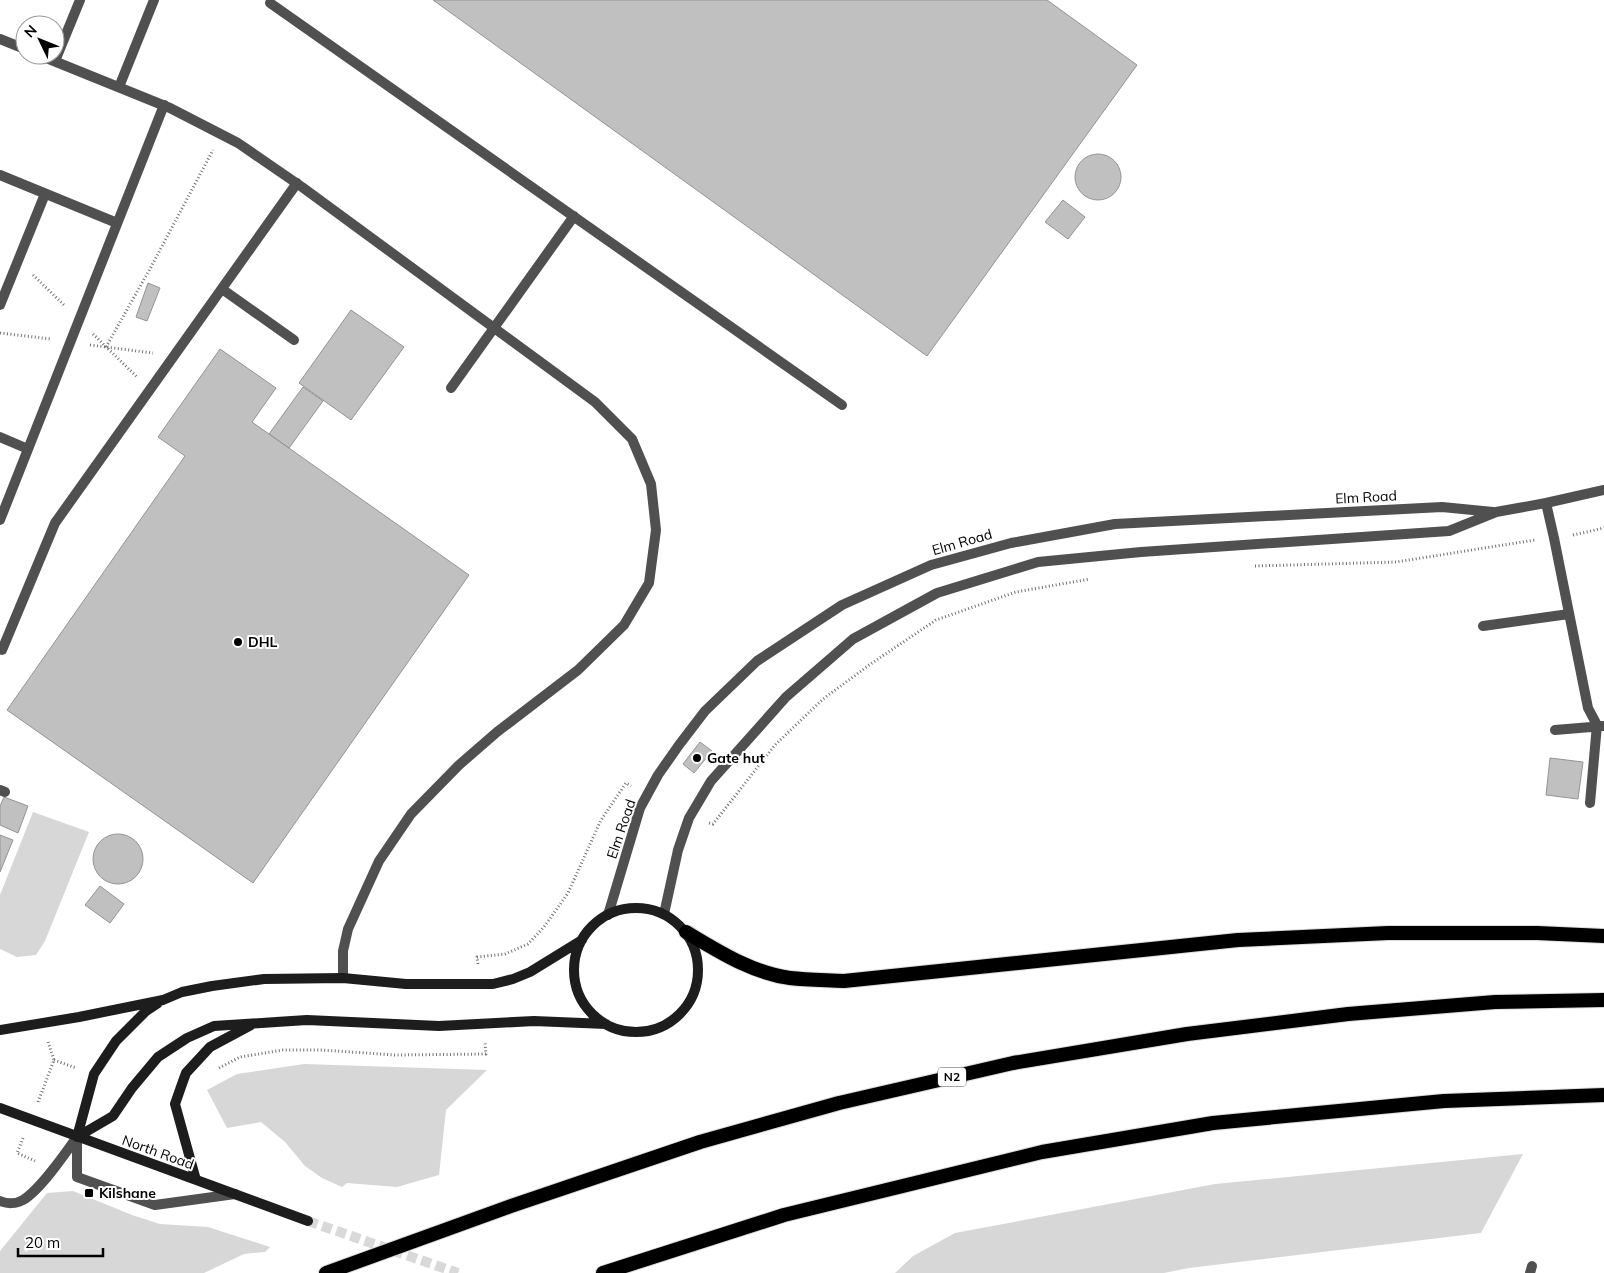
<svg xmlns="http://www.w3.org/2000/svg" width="1604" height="1273" viewBox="0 0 1604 1273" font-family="Mulish,sans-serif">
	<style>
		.green { fill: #d7d7d7 }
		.building { fill: #c0c0c0; stroke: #949494 }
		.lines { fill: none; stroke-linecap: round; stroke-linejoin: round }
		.secondary-tunnel { stroke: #d9d9d9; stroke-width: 10; stroke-dasharray: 10 5; stroke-linecap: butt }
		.trunk-casing { stroke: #dbdbdb; stroke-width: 16 }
		.path { stroke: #727272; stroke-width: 3; stroke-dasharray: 1 2.5; stroke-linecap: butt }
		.service { stroke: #505050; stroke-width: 10 }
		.minor { stroke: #505050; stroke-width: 10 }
		.secondary { stroke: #1d1d1d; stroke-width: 10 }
		.trunk { stroke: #000; stroke-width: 14 }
		.poi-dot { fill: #000; stroke: #fff; stroke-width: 2 }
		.labels { text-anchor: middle; stroke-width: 4; stroke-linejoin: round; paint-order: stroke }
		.shield { fill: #fff; stroke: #4c4c4c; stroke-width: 1 }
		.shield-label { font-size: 12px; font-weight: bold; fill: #000 }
		.street-label { font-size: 14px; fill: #000; stroke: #fff }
		.poi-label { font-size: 14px; font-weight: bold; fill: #000; stroke: #fff; text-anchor: start }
	</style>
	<rect width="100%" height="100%" fill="#fff"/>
	<path class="green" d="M33,812L89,832L45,941L36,955L17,957L0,949V895Z
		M304,1064L487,1070L446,1110L439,1175L397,1187L347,1183L342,1187L322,1178L305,1166L285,1142L261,1122L227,1128L207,1090L237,1074Z
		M1523,1154L1481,1233L1189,1268L1164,1273H895L913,1256L955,1233L1215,1184Z
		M73,1191L132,1215L160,1224L208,1227L270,1247L265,1252L244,1254L204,1273H0V1251L47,1193Z"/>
	<path class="building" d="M433,0H1047L1137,65L927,356Z
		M1075 177a23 23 0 1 1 46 0a23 23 0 1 1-46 0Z
		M1063,200L1085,217L1068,239L1045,222Z
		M148,283L160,288L147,321L136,317Z
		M351,310L404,347L351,420L299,383Z
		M220,349L276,388L252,422L469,575L253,883L7,710L185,456L158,437Z
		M303,387L323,401L289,448L269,434Z
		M700,742L712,751L694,773L683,764Z
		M1550,758L1583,762L1578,799L1546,795Z
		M4,797L28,806L18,833L0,825V806Z
		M93 859a25 25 0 1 1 50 0a25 25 0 1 1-50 0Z
		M0,835L13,840L0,872Z
		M100,886L124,904L110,923L85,905Z"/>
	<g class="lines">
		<path class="secondary-tunnel" d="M308,1221L458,1273"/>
		<g class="trunk-casing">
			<path id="trunk" d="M686,932C718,951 752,973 790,978C808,980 826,980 844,981L1238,940L1388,933H1537L1604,936
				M326,1273L511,1206L700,1142L839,1103L1013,1063L1187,1034L1348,1014L1495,1002L1604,1000
				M603,1273L784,1215L1042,1152L1213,1123L1444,1101L1604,1095"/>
		</g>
		<path class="path" d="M33,275L64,305
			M0,333L51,339
			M93,334L137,377
			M90,345L153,353
			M106,347L151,267L213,150
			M1573,535L1604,528
			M1255,566L1396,562L1535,540
			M709,823L713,824L775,745L823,699L872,663L936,620L1016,592L1090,579
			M478,964L477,957L505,954L528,944L544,927L568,893L601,820L626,783L631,786
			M54,1060L76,1068
			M219,1068L240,1057L283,1050H322L395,1055L486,1054L485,1043
			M38,1102L54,1060L48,1042
			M23,1138L17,1153L35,1161"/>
		<path class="service" d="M270,3L842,405
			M55,61L80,0
			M119,87L154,0
			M0,175L117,223
			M222,289L294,340
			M0,305L45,194
			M451,388L574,216
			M0,437L28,449
			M1546,503L1554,538L1588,708L1597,725L1590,803
			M0,520L164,105
			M1483,626L1569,614
			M2,650L55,523L297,183
			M1555,730L1603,726
			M0,790L5,792
			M77,1137V1177L155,1205L235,1194
			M0,1201C7,1204 16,1204 23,1200C40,1190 65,1154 77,1137
			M1530,1273L1532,1266"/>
		<path class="minor" d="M0,39L25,49
			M39,55L170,108L238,143L302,187L595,402L632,439L651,484L656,530L649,583L624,625L578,670L497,732L459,765L411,814L379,861L348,929L343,951V978
			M664,914L678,850L689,818L711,781L786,697L853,639L937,593L1038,562L1141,552L1449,531L1496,512L1546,503L1604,490
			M608,915L640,808L658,775L679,745L705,711L757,661L842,605L931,565L1011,543L1115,524L1442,507L1493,512"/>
		<path class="secondary" d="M574 970a62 62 0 1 1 124 0a62 62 0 1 1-124 0Z
			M0,1030L79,1017L163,1000L182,992L212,986L264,979L343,978L406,984H493L513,979L530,972L582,940
			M0,1108L308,1221
			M77,1137L113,1116L132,1088L158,1057L187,1038L214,1026L307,1020L439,1026L534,1021L606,1024
			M77,1137L94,1074L116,1041L146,1011L158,1003
			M196,1180L175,1104L182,1084L186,1073L210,1047L251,1025"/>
		<use href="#trunk" class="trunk"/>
	</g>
	<g class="poi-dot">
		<circle cx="238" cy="642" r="5"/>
		<circle cx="697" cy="758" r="5"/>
		<rect x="84" y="1188" width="10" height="10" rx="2.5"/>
	</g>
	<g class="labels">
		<rect class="shield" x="938" y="1067.5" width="28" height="19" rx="4"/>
		<g class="shield-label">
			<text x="952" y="1081">N2</text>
		</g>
		<g class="street-label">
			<text transform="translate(1366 497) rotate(-3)" y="5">Elm Road</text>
			<text transform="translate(962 542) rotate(-16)" y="5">Elm Road</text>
			<text transform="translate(621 829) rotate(-71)" y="5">Elm Road</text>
			<text transform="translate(158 1152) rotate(20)" y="5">North Road</text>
		</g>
		<g class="poi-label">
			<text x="248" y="647">DHL</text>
			<text x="707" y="763">Gate hut</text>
			<text x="99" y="1198">Kilshane</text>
		</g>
	</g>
	<g transform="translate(40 40) rotate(313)"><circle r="24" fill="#ffffff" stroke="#999999"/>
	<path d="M0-4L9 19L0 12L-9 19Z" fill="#000000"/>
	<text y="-8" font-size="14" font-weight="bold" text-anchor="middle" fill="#000000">N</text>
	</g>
	<path d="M18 1248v8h85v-8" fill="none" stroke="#000000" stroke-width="2.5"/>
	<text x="25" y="1248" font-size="15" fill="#000000" stroke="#ffffff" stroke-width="4" paint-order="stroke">20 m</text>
</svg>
